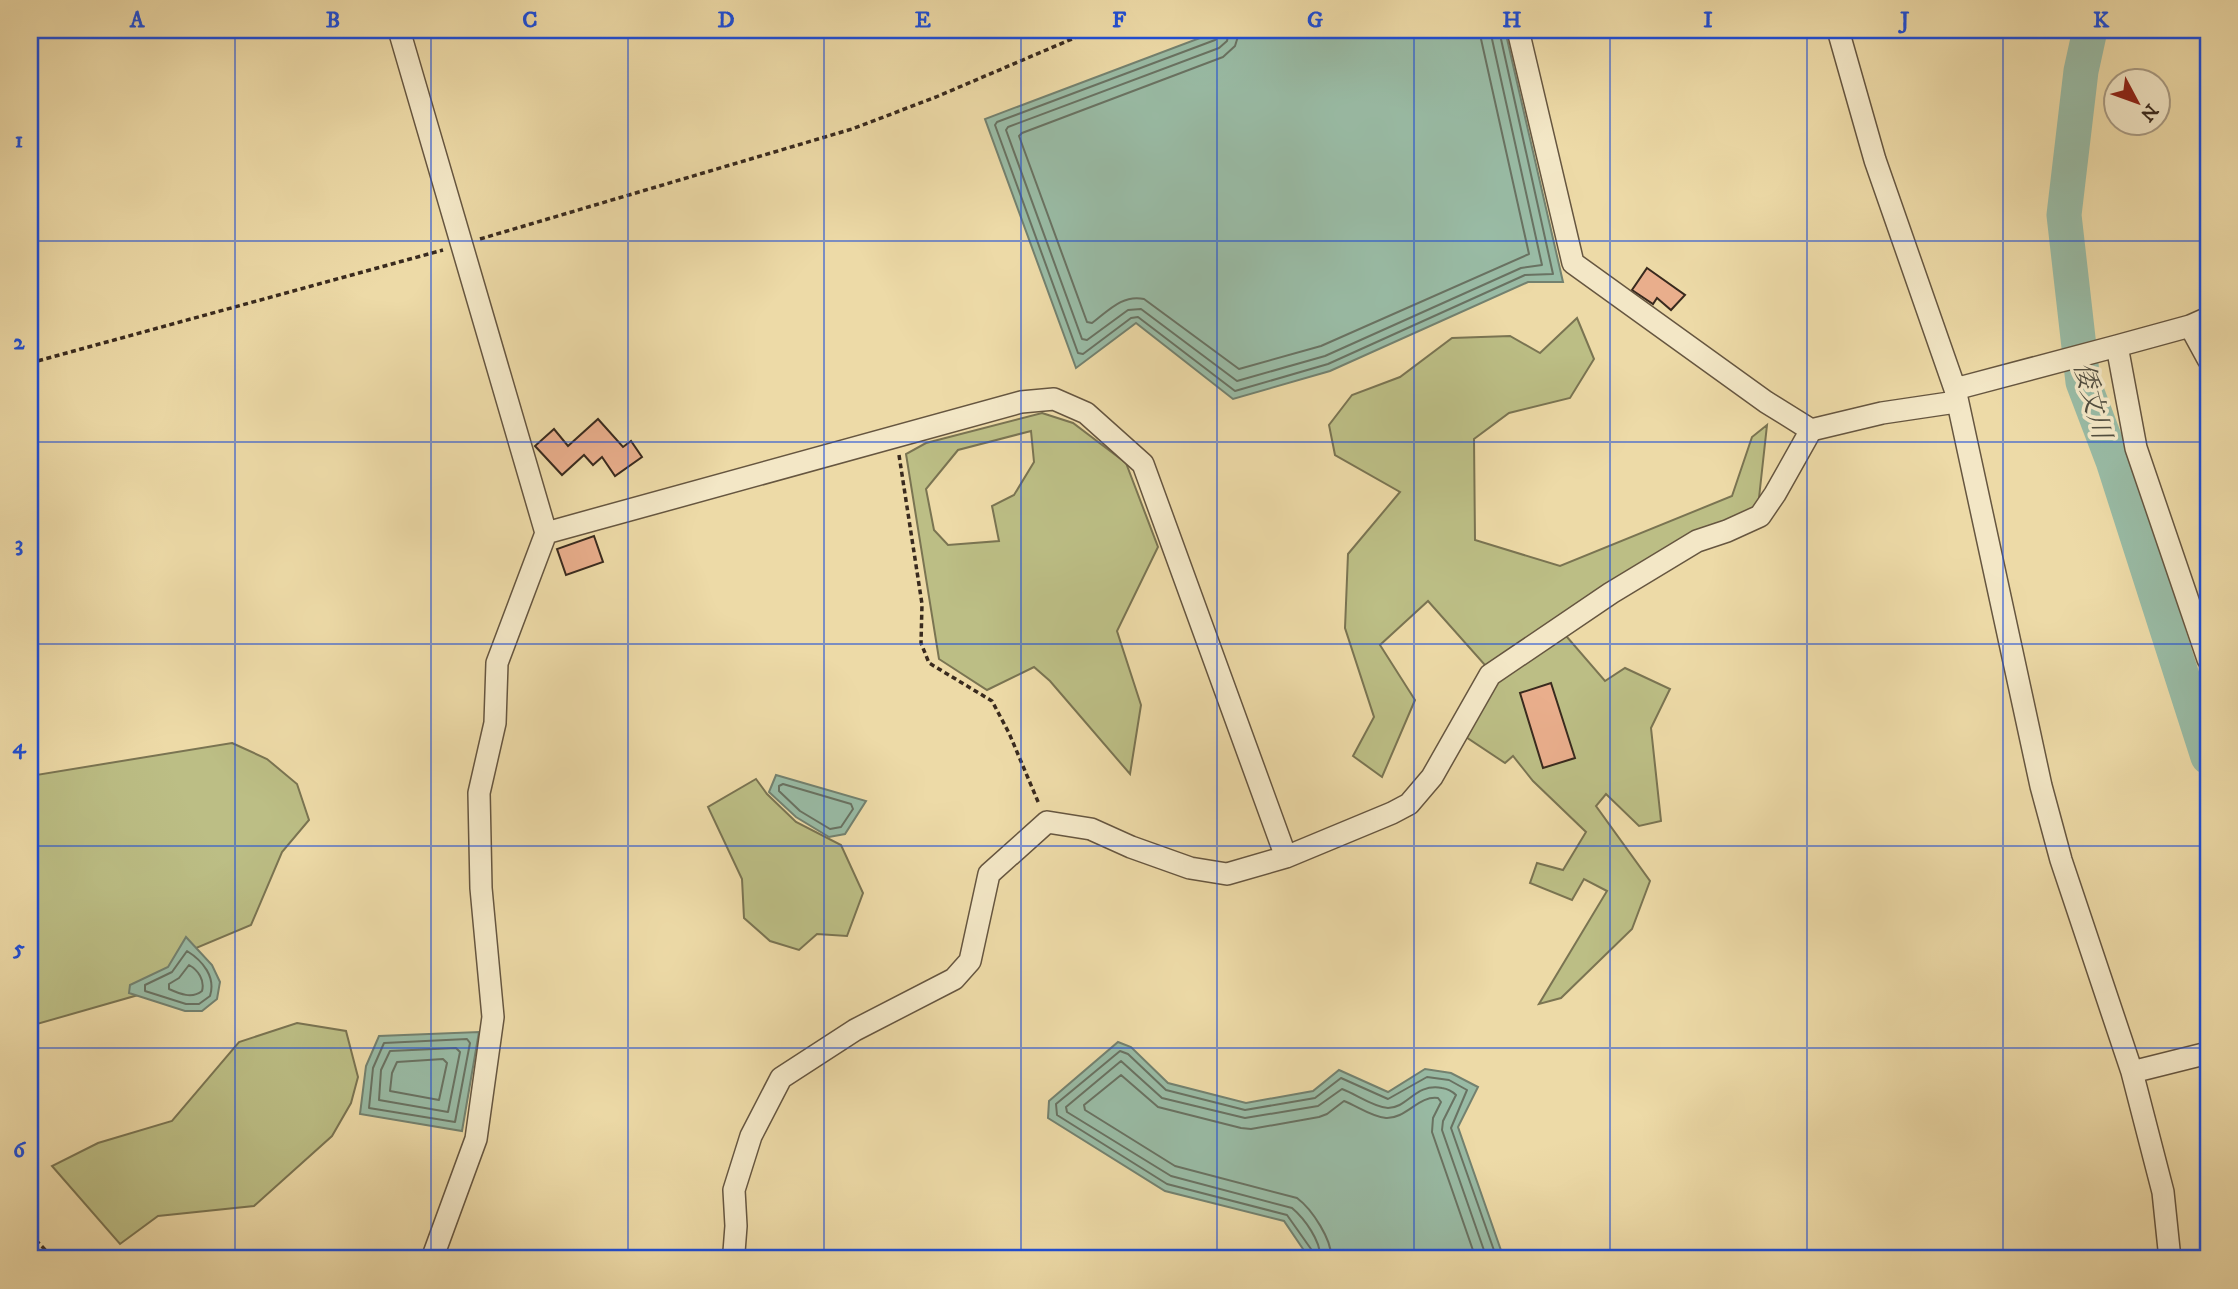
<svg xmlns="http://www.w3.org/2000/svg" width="2238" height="1289" viewBox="0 0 2238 1289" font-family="'IM FELL DW Pica','Noto Serif JP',serif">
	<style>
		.green { fill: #bcbe85; stroke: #7a7452; stroke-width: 2; fill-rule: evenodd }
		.water { fill: #99bba5; stroke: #73816f; stroke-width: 2 }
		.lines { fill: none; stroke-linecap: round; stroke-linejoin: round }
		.shore { stroke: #697262; stroke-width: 2 }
		.river { stroke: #99bba5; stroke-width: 35 }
		.building { fill: #e9ae8c; stroke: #392a1e; stroke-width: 2 }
		.street-casing { stroke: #665640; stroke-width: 24 }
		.path { stroke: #392a1e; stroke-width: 3.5; stroke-dasharray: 5 3.5; stroke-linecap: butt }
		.street { stroke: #f3e7c6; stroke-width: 21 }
		.grid { fill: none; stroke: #1d4ed8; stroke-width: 2; stroke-opacity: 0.55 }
		.labels { text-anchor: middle; stroke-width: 7; stroke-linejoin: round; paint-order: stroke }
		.water-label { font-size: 26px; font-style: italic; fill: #514e40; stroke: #f3e7c6 }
		.neatline { fill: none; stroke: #1d4ed8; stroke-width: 2.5 }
		.grid-label { font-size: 23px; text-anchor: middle; font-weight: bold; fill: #1d4ed8 }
	</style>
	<rect width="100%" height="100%" fill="#eddaa7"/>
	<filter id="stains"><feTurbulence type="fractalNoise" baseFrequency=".00286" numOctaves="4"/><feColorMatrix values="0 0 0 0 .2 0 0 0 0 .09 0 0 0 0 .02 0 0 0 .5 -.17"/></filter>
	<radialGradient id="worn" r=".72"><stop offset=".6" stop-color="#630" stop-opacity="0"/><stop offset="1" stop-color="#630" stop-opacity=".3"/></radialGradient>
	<path class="green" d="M1577,318L1594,359L1570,398L1509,413L1474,439L1475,540L1560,566L1732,496L1752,437L1767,425L1758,507L1554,622L1605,681L1625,668L1670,689L1651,728L1661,821L1639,826L1606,794L1596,806L1650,881L1632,929L1561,998L1539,1004L1607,891L1584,879L1572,900L1530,883L1537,863L1563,870L1586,832L1533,781L1513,756L1505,763L1466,737L1485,665L1428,601L1380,645L1415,700L1382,777L1353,756L1374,717L1345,628L1348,554L1400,492L1335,455L1329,425L1352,395L1400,377L1452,338L1510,336L1540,353Z
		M1042,413L1073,423L1126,463L1158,547L1117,631L1141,705L1130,774L1050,681L1034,667L987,690L939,659L906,454L926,443ZM1031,431L1034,462L1014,495L992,506L999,541L948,545L934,530L926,489L958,450Z
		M232,743L267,759L297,784L309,820L282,852L251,925L184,953L152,991L30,1026V776Z
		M756,779L767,794L796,822L841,845L863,893L847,936L817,934L799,950L770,941L744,918L742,879L708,807Z
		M297,1023L346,1031L358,1077L351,1103L332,1136L254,1206L158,1216L120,1244L52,1166L98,1143L172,1121L239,1042Z"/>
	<path class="water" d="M1221,30H1505L1563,282H1528L1330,371L1233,399L1136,323L1076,368L985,119Z
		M776,775L866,801L845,834L829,837L796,817L769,792Z
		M186,937L212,965L220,982L217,999L202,1011H185L129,993L130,985L168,967Z
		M479,1032L462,1131L360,1114L366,1066L379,1036Z
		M1118,1042L1131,1047L1168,1083L1246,1103L1313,1091L1339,1070L1388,1092L1425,1069L1451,1073L1478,1087L1458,1127L1504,1259H1304L1305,1252L1284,1221L1165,1191L1048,1118L1049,1101Z"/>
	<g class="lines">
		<path class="shore" d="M1220,30V35L1215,40L997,122L995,125L1078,353L1083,354L1131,318L1138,317L1235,391L1328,364L1525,275L1553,274L1499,30
			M1229,30L1227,41L1219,48L1008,127L1006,130L1082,339L1087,340L1128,310L1141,309L1237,381L1325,356L1521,268L1542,265L1490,30
			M1240,30L1235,46L1223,57L1022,133L1019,136L1087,322L1092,323C1108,311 1123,294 1144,299L1239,369L1321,346L1529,254L1479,30
			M783,784L851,804L853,809L841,827L830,829L800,811L779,791V786Z
			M187,951C203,961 216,977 210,996L199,1004H186L145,991V985L172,972Z
			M189,965C198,970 205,980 202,991C192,999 180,994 169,989V984L179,978Z
			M467,1039L470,1043L455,1122L369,1108L373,1068L384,1043Z
			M456,1048L460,1052L448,1112L379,1100L381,1070L390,1051Z
			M443,1059L447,1063L439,1100L390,1091L392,1073L397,1062Z
			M1311,1259V1249L1287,1215L1167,1184L1057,1115L1056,1104L1120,1051L1128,1054L1166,1090L1245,1110L1315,1098L1341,1078L1388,1099L1427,1077L1449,1080L1467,1090L1451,1128L1497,1259
			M1320,1259C1322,1242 1304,1218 1292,1208L1171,1176L1067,1112L1066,1107L1121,1061L1162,1098L1245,1118L1318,1106L1342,1089C1356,1094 1373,1107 1388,1108C1408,1108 1415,1083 1442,1088C1449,1089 1452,1091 1456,1095L1443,1121L1442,1130L1487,1259
			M1331,1259C1333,1241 1312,1209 1297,1198L1175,1166L1085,1110L1084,1105L1121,1075L1158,1107L1241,1128L1251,1129L1319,1117L1327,1114L1344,1101C1357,1106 1372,1117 1386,1118C1406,1119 1419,1095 1438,1098L1441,1102L1433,1118L1432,1132L1476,1259"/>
		<path class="river" d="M2090,30L2081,71L2064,215L2083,382L2113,461L2208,757"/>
	</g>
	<path class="building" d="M1647,268L1685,295L1671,310L1657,298L1653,304L1632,290Z
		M598,419L623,447L631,441L642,457L615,476L602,457L593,465L584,455L562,475L535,446L554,429L568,446Z
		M594,536L603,562L566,575L557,549Z
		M1551,683L1575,758L1543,768L1520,693Z"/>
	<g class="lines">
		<g class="street-casing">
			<path id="street" d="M399,30L546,533L497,663L495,723L479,793L481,888L493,1017L476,1139L432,1259
				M1518,30L1573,263L1766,402L1811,430L1882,413L1956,402
				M1838,30L1875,160L1955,389L2041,786L2061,860L2132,1072L2163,1192L2170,1259
				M2190,326L2208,359
				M2117,346L2136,448L2208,659
				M1955,389L2117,346L2190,326L2208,318
				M546,533L1021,402L1054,399L1086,413L1143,464L1286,857
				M2132,1072L2208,1053
				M730,1259L734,1252L736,1226L734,1190L751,1136L781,1078L855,1030L954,979L970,961L989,874L1047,822L1091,829L1131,847L1190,868L1227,874L1286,857L1392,813L1409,804L1432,777L1490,675L1611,593L1697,541L1727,531L1760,516L1775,494L1811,430"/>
		</g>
		<path class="path" d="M480,239L852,129L936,97L1093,30
			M30,363L443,250
			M899,455L922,604L921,643L929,663L992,701L1009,733L1039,804
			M30,1234L54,1259"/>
		<use href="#street" class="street"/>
	</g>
	<path class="grid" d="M235,30V1259M431,30V1259M628,30V1259M824,30V1259M1021,30V1259M1217,30V1259M1414,30V1259M1610,30V1259M1807,30V1259M2003,30V1259M30,241H2208M30,442H2208M30,644H2208M30,846H2208M30,1048H2208"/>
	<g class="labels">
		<g class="water-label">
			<text transform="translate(2093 400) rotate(75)" y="9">倭文川</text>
		</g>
	</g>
	<rect width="2238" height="1289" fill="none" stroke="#eddaa7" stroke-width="77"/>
	<g transform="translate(2137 102) rotate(131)"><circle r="33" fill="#f3e7c6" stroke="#a99b83" stroke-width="2"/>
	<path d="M0-5L12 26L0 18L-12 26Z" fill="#8f2418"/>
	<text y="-10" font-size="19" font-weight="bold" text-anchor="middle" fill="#392a1e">N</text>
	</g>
	<rect x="38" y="38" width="2162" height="1212" class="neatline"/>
	<g class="grid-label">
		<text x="137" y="27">A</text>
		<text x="333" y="27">B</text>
		<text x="530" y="27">C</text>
		<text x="726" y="27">D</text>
		<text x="923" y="27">E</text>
		<text x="1119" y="27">F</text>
		<text x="1315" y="27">G</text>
		<text x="1512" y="27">H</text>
		<text x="1708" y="27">I</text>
		<text x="1905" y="27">J</text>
		<text x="2101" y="27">K</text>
		<text x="19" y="147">1</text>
		<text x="19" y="349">2</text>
		<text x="19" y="551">3</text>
		<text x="19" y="753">4</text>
		<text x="19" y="955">5</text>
		<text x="19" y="1157">6</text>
	</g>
	<rect width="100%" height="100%" filter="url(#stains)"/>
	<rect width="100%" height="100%" fill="url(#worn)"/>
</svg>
